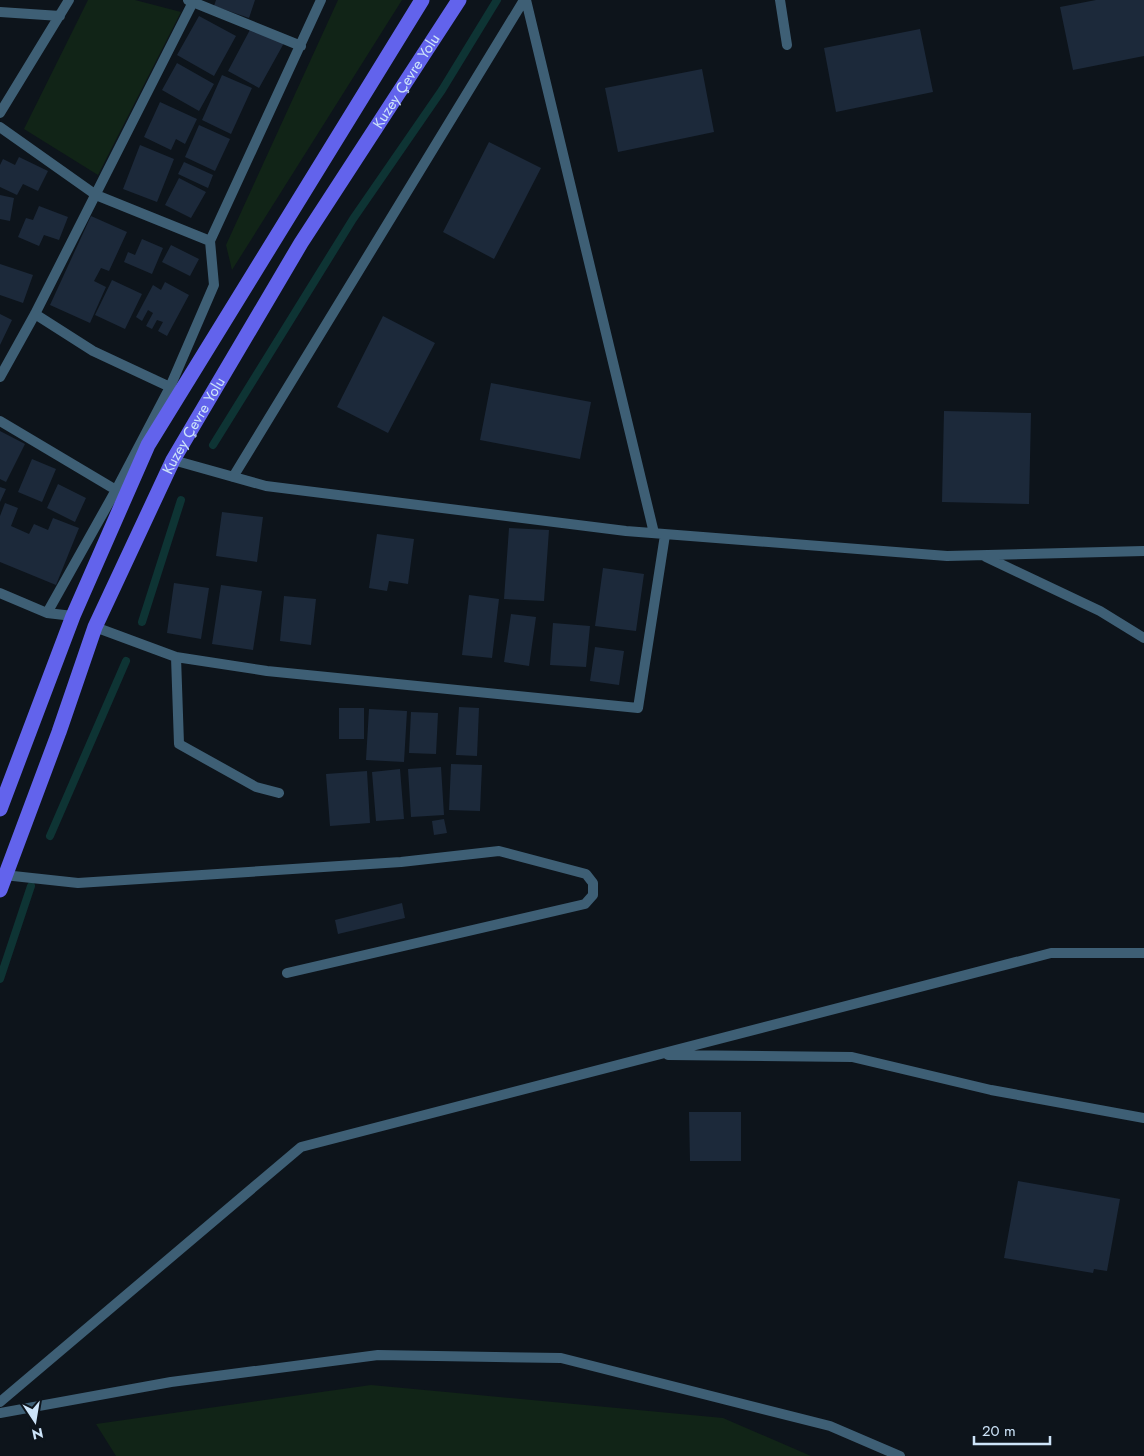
<svg xmlns="http://www.w3.org/2000/svg" width="1144" height="1456" viewBox="0 0 1144 1456" font-family="Jost,sans-serif">
	<style>
		.green { fill: #112417 }
		.lines { fill: none; stroke-linecap: round; stroke-linejoin: round }
		.stream { stroke: #0e3434; stroke-width: 8 }
		.building { fill: #1c293a }
		.service { stroke: #3e5f75; stroke-width: 10 }
		.minor { stroke: #3e5f75; stroke-width: 10 }
		.tertiary { stroke: #3e5f75; stroke-width: 10 }
		.primary { stroke: #6263ec; stroke-width: 15 }
		.labels { text-anchor: middle; stroke-width: 4.5; stroke-linejoin: round; paint-order: stroke }
		.street-label { font-size: 15px; fill: #cde4f9; stroke: #0d141b }
	</style>
	<rect width="100%" height="100%" fill="#0d141b"/>
	<path class="green" d="M88,0H135L181,12L98,175L24,129Z
		M338,0H402L232,270L226,245Z
		M371,1385L723,1418L811,1456H116L96,1424Z"/>
	<g class="lines">
		<path class="stream" d="M213,445L353,219L442,90L497,0
			M142,622L181,500
			M50,836L126,661
			M0,979L31,886"/>
	</g>
	<path class="building" d="M216,0H255L249,18L214,6Z
		M1096,0H1144V56L1073,70L1060,7Z
		M199,16L236,36L214,76L177,55Z
		M252,26L284,43L259,88L228,71Z
		M920,29L933,92L836,112L824,48Z
		M177,63L214,84L199,111L162,90Z
		M702,69L714,132L618,152L605,88Z
		M222,75L252,88L231,134L202,120Z
		M160,102L197,119L185,144L176,139L171,150L144,137Z
		M199,125L230,139L215,171L185,157Z
		M489,142L541,168L494,259L443,232Z
		M140,145L174,159L157,202L123,189Z
		M19,157L48,171L38,191L23,184L17,195L0,187V165L3,159L15,165Z
		M184,162L213,175L208,188L178,174Z
		M179,178L206,192L191,218L165,205Z
		M0,195L14,198L10,221L0,219Z
		M39,206L68,217L59,240L44,235L39,246L18,237L26,218L33,220Z
		M91,216L127,232L109,271L101,268L94,281L106,287L90,323L50,305Z
		M142,239L163,248L152,274L124,262L128,252L135,255Z
		M171,245L199,259L190,276L162,262Z
		M0,264L33,275L23,303L0,295Z
		M112,280L142,294L125,329L95,315Z
		M165,282L189,295L167,336L158,331L163,322L157,320L152,329L146,326L153,313L148,310L142,321L136,317L153,285L161,290Z
		M0,314L12,320L0,345Z
		M383,316L435,343L388,433L337,407Z
		M491,383L591,402L580,459L480,440Z
		M944,411L1031,413L1029,504L942,502Z
		M0,431L25,444L6,482L0,479Z
		M32,459L56,469L42,502L18,492Z
		M58,484L86,498L75,522L47,508Z
		M0,487L6,489L0,502Z
		M5,503L18,508L11,526L29,534L34,524L48,530L53,518L79,528L56,585L0,562V516Z
		M222,512L263,517L257,562L216,556Z
		M509,528L549,530L544,601L504,599Z
		M377,534L414,539L408,584L389,581L387,591L369,588Z
		M603,568L644,574L636,631L595,626Z
		M174,583L209,588L201,639L167,633Z
		M221,585L262,591L253,650L212,644Z
		M469,595L499,599L492,658L462,655Z
		M284,596L316,599L311,645L280,641Z
		M511,614L536,617L529,666L504,662Z
		M553,623L590,626L586,667L550,665Z
		M595,647L624,651L619,685L590,681Z
		M459,707L479,708L477,756L456,755Z
		M339,708H364V739H339Z
		M369,709L407,711L404,762L366,760Z
		M411,712L438,713L436,754L409,753Z
		M451,764L482,765L480,811L449,810Z
		M441,767L444,815L411,817L408,769Z
		M400,769L404,819L376,821L372,772Z
		M367,771L370,823L330,826L326,774Z
		M444,819L447,833L434,835L432,821Z
		M402,903L405,918L338,934L335,920Z
		M689,1112H741V1161H690Z
		M1018,1181L1120,1199L1107,1271L1094,1269L1093,1273L1004,1258Z"/>
	<g class="lines">
		<path class="service" d="M780,0L787,45"/>
		<path class="minor" d="M188,0L301,46
			M526,0L654,533
			M0,12L60,16
			M0,113L69,0
			M0,127L96,195L210,241
			M35,314L93,351L170,387
			M0,377L35,314L193,2
			M0,421L116,490L170,387L214,285L210,241L321,0
			M173,460L266,486L626,531L947,556L1144,551
			M233,477L524,0
			M986,557L1100,611L1144,638
			M0,593L47,613L73,616
			M47,613L116,490
			M95,627L176,657L267,671L638,708L665,535
			M176,657L179,744L256,787L279,793
			M4,875L78,883L401,862L499,851L586,874L593,883V895L585,904L287,973
			M668,1055L852,1057L991,1090L1144,1118
			M0,1402L301,1147L1051,953H1144"/>
		<path class="tertiary" d="M0,1413L171,1382L378,1355L561,1358L830,1426L900,1456"/>
		<g class="primary">
			<path d="M0,809L73,616L148,445L422,0"/>
			<path id="s1" d="M0,890L59,732L95,627L173,460L301,243L459,0"/>
		</g>
	</g>
	<g class="labels">
		<g class="street-label">
			<text dy="5" stroke="none"><textPath href="#s1" startOffset="909">Kuzey Çevre Yolu</textPath></text>
			<text dy="5" stroke="none"><textPath href="#s1" startOffset="504">Kuzey Çevre Yolu</textPath></text>
		</g>
	</g>
	<g transform="translate(35 1421) rotate(168)" stroke="#0d141b" stroke-width="4" paint-order="stroke">
	<path d="M0-4L9 19L0 12L-9 19Z" fill="#cde4f9"/>
	<text y="-8" font-size="14" font-weight="bold" text-anchor="middle" fill="#cde4f9">N</text>
	</g>
	<path d="M974 1436v8h76v-8" fill="none" stroke="#cde4f9" stroke-width="2.5"/>
	<text x="982" y="1436" font-size="15" fill="#cde4f9" stroke="#0d141b" stroke-width="4" paint-order="stroke">20 m</text>
</svg>
